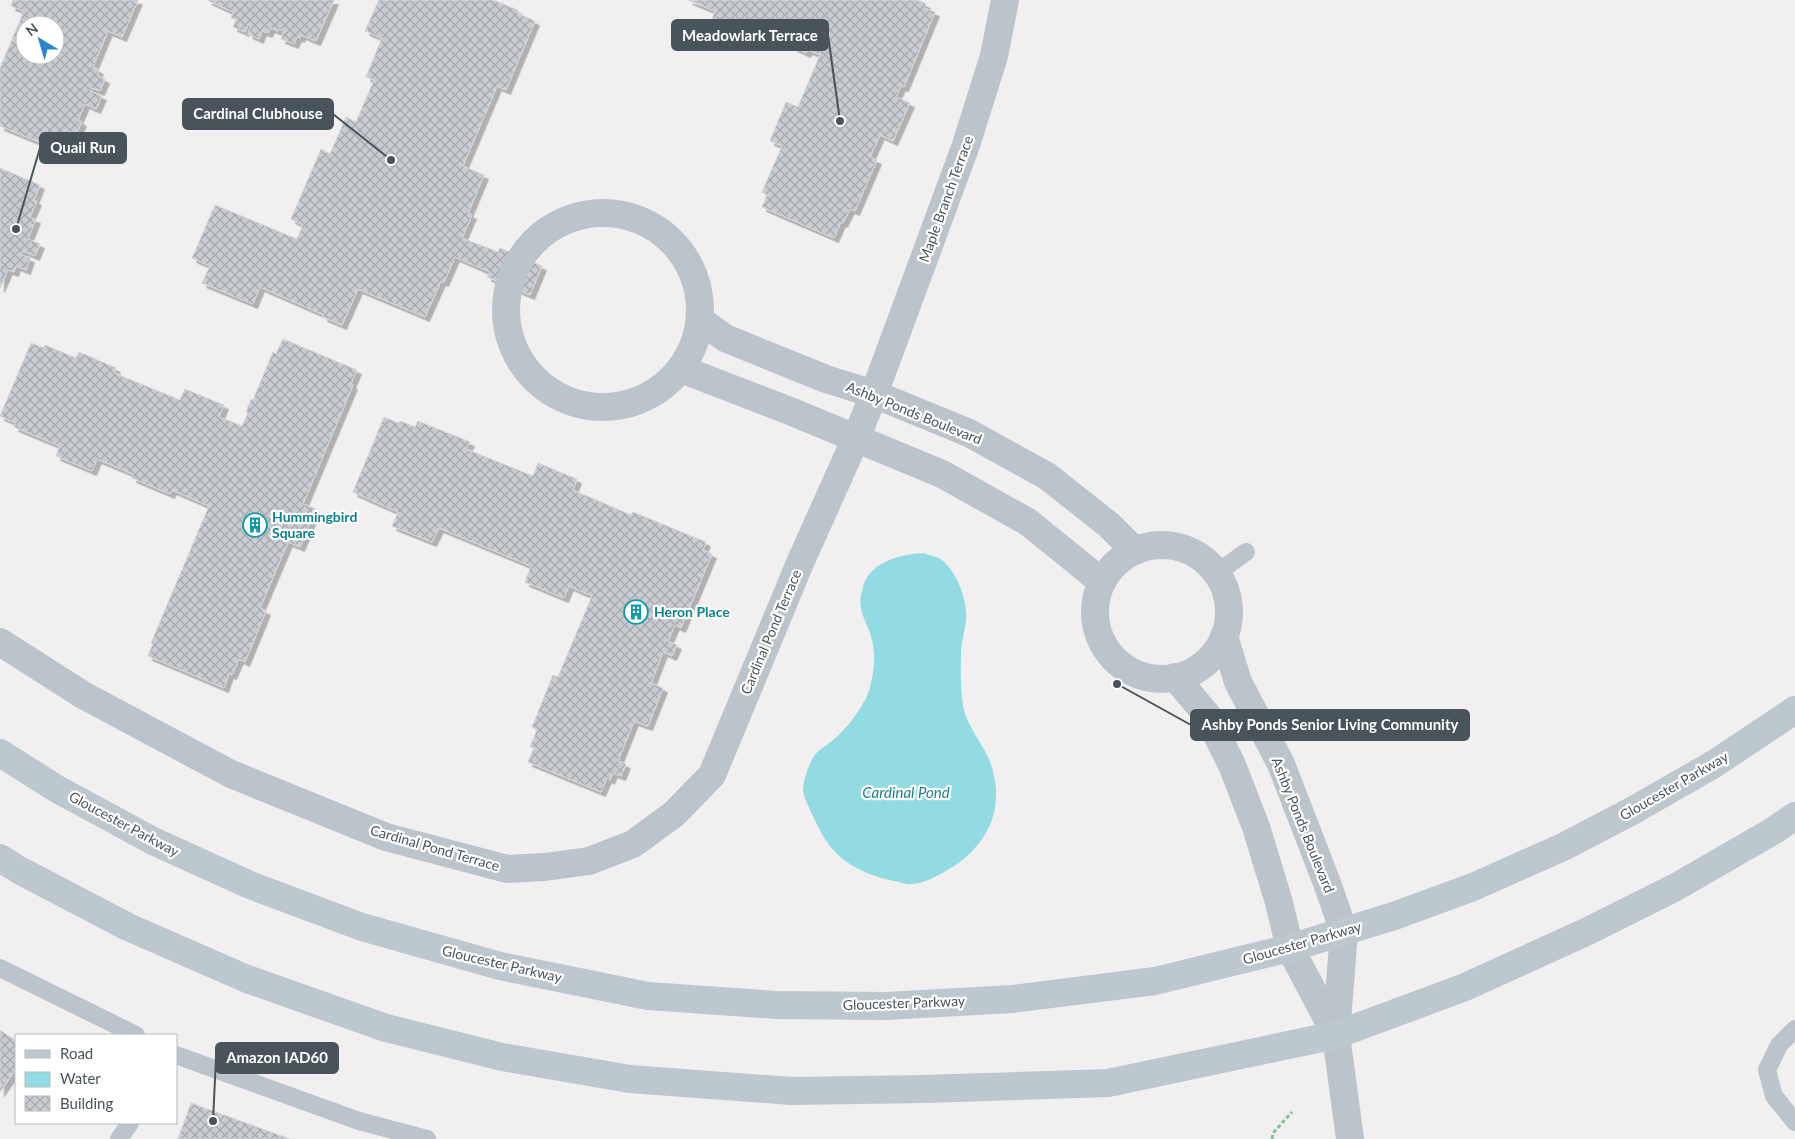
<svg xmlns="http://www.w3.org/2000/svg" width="1795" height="1139" viewBox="0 0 1795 1139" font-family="Lato,sans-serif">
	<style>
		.water { fill: #93dbe3 }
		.building { fill: url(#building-cross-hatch); stroke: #d3d6d9; fill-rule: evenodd; filter: url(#shadow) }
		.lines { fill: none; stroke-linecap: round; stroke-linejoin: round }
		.path { stroke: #7dc599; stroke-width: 3; stroke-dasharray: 4 2.5; stroke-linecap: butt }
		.service { stroke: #bbc4ca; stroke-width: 18 }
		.minor { stroke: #bbc4ca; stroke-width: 28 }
		.tertiary { stroke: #bbc4ca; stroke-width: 28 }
		.secondary { stroke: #bcc7ce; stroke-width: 28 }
		.labels { text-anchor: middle; stroke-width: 4.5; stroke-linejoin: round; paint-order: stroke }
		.street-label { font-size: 14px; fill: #49545a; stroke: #fff }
		.culture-label { font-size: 14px; font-weight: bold; fill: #0d838f; stroke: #fff; text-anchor: start }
		.water-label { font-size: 15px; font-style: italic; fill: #1a828d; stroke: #fff }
		.leader { fill: none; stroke: #49545a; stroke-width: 2 }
		.callout-dot { fill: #49545a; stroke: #fff; stroke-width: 2 }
		.callout { fill: #49545a; stroke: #49545a; stroke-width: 2 }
		.callout-label { font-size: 15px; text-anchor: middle; font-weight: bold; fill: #fff }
	</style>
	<defs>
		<pattern id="building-cross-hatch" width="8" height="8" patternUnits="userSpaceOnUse" patternTransform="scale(1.25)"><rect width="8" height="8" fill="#c9ccd1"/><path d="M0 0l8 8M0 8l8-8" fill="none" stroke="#a5a8ad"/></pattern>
		<filter id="shadow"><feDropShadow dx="4.5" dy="4.5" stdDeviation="0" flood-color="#0004"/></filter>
	</defs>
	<rect width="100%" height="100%" fill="#f1efef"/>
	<path class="water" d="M923,553C928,555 934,556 939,558C956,569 968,600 966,620C965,630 962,639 961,650C961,668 960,687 963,706C967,728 986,746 992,768C1006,814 983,851 944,872C935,877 922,884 911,884C908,885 902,883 899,882C876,878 854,870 837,854C825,842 819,829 812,814C809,807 803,797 803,789C804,778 808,766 814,756C818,750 827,745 833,740C847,729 866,704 870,687C874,671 876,657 872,640C868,621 856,612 862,591C863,587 864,582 866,579C879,559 901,555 923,553Z"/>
	<path class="building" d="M13,0H138L122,37L108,31L93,67L99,70L97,75L105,79L100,91L92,88L90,91L102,96L96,109L85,104L78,120L82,122L76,134L66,130L64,134H63L56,149L0,126V68L24,11L11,6ZM25,25H55V55H25Z
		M207,0H334L316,41L301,35L300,38L297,37L294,44L281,39L284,31L279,29L278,31L270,28L268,33L262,31L259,39L248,34L251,26L248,25L245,32L233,27L236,20L231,18L233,12Z
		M379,0H493L518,10L517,13L535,21L506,90L497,86L463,166L484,175L468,213L472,215L462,238L498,252L500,248L542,266L530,295L487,277L490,272L455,257L444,282L441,281L425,317L358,289L342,325L323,317L324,315L260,287L253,304L202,283L210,266L192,258L215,205L297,239L303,225L291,219L321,149L330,154L346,117L356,122L374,80L366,77L382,38L365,31Z
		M688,0H917L926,4L924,8L935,12L904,87L901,86L896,97L910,103L893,141L880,135L870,157L877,160L855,211L850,209L843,223L841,222L834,238L762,207L767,195L762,192L782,146L770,141L786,102L798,107L820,55L808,50L806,53L793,47L794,45L754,28L749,41L710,24L715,11Z
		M0,168L40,185L34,200L37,201L30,217L36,219L28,239L40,244L35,256L23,251L21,255L30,258L26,270L16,266L14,272L8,270L0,288Z
		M283,339L357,370L351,384L353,385L303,504L316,509L300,547L288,542L260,608L266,611L245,662L239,659L232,675L229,674L224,688L148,656L153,643H151L209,506L172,490L170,494L132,478L133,474L97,459L92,471L56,456L60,446L14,427L16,423L0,416L31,343L44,348L45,345L76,358L79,352L116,368L114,373L180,400L185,389L224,405L219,417L242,426L248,413L246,412L251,399L253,400L273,352L276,354Z
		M384,417L398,423L400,421L415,427L418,421L470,442L466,449L533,476L538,463L577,479L573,490L631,515L633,512L706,542L703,550L712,554L681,628L675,625L668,641L677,645L672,656L663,652L651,683L663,688L648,726L634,721L618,761L626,764L621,776L613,773L610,780L607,778L601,792L528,762L534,748L530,747L537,730L532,727L553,675L558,677L592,596L569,586L564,598L525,582L531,566L439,528L432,542L392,526L398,512L353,492Z
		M0,1030L16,1041V1069L0,1092Z
		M191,1103L290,1139H178Z"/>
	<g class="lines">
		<path class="path" d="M1272,1139L1273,1133L1292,1112"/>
		<path class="service" d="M1217,573L1246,552
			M0,968L136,1035
			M1795,1029L1779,1045L1767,1070L1774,1096L1795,1122
			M176,1055L359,1121L427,1139
			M119,1139L130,1123"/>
		<path class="minor" d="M506 310a97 97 0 1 1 194 0a97 97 0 1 1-194 0Z
			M700,320L725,338L826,379L874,394L969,433L1047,476L1109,525L1135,551
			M681,369L790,411L942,474L1028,522L1102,582
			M1095 612a67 67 0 1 1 134 0a67 67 0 1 1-134 0Z
			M1224,636L1238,682L1281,764L1327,883L1344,932
			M0,642L83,695L231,774L386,837L507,869L545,867L589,861L633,844L674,814L712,775L800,563L856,438L874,394L966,145L994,56L1005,0
			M1175,677L1207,715L1232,765L1256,827L1278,899L1290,948"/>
		<path class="tertiary" d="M1344,932L1336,1035L1350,1139
			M1290,948L1336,1035"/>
		<path class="secondary" d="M0,753L57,789L153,841L250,885L362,927L500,966L648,996L776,1005L886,1006L1012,999L1155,981L1290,948L1394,916L1473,887L1563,847L1632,811L1714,764L1795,710
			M0,858L19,870L128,927L247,979L386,1028L502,1057L630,1079L792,1091L924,1089L1108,1083L1336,1035L1465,987L1586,932L1676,887L1773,831L1795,816"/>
	</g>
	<defs>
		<g id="building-ring" transform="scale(1.25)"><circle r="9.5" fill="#fff" stroke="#0f9aa8" stroke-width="1.5"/><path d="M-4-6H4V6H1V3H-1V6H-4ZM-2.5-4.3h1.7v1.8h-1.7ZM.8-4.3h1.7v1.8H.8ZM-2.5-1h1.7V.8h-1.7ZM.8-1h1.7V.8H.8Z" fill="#0f9aa8"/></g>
	</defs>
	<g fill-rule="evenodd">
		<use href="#building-ring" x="255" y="525"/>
		<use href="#building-ring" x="636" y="612"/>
	</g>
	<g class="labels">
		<g class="street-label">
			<text transform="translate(946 199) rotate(-70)" y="5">Maple Branch Terrace</text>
			<text transform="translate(914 413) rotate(22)" y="5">Ashby Ponds Boulevard</text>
			<text transform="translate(771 632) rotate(-67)" y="5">Cardinal Pond Terrace</text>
			<text transform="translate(1674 786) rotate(-30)" y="5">Gloucester Parkway</text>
			<text transform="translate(124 824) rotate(28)" y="5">Gloucester Parkway</text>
			<text transform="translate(1303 825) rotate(68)" y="5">Ashby Ponds Boulevard</text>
			<text transform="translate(435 848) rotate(16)" y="5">Cardinal Pond Terrace</text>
			<text transform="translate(1302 943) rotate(-16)" y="5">Gloucester Parkway</text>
			<text transform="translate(502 964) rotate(13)" y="5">Gloucester Parkway</text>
			<text transform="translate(904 1003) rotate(-2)" y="5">Gloucester Parkway</text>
		</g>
		<g class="culture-label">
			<text x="272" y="522">Hummingbird<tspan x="272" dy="16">Square</tspan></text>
			<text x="654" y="617">Heron Place</text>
		</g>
		<g class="water-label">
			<text x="906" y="798">Cardinal Pond</text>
		</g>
	</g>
	<path class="leader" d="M840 121L828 35M391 160L333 114M16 229L40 148M1117 684L1191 725M213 1121L216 1058"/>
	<g class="callout-dot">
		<circle cx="840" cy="121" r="5"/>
		<circle cx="391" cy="160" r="5"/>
		<circle cx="16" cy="229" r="5"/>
		<circle cx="1117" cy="684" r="5"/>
		<circle cx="213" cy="1121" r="5"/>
	</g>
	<g class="callout">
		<rect x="672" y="20" width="156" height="30" rx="5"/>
		<rect x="183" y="99" width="150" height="30" rx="5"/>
		<rect x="40" y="133" width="86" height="30" rx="5"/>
		<rect x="1191" y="710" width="278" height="30" rx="5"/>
		<rect x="216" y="1043" width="122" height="30" rx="5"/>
	</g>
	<g class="callout-label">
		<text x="750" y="41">Meadowlark Terrace</text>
		<text x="258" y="119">Cardinal Clubhouse</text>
		<text x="83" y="153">Quail Run</text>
		<text x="1330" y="730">Ashby Ponds Senior Living Community</text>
		<text x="277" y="1063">Amazon IAD60</text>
	</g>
	<rect x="15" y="1034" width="162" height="90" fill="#ffffff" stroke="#b6bbbd"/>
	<rect x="25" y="1050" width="25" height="8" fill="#bcc7ce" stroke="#b6bbbd"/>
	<text x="60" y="1059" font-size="15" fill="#49545a">Road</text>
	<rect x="25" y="1072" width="25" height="15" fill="#93dbe3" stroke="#b6bbbd"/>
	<text x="60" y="1084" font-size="15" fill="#49545a">Water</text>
	<rect x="25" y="1096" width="25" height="15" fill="url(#building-cross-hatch)" stroke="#b6bbbd"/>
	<text x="60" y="1109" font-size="15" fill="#49545a">Building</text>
	<g transform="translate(40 40) rotate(322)"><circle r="24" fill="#ffffff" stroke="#b6bbbd"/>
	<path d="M0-4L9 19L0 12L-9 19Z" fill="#2b85ce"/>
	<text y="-8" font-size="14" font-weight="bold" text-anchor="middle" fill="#49545a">N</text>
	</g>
</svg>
